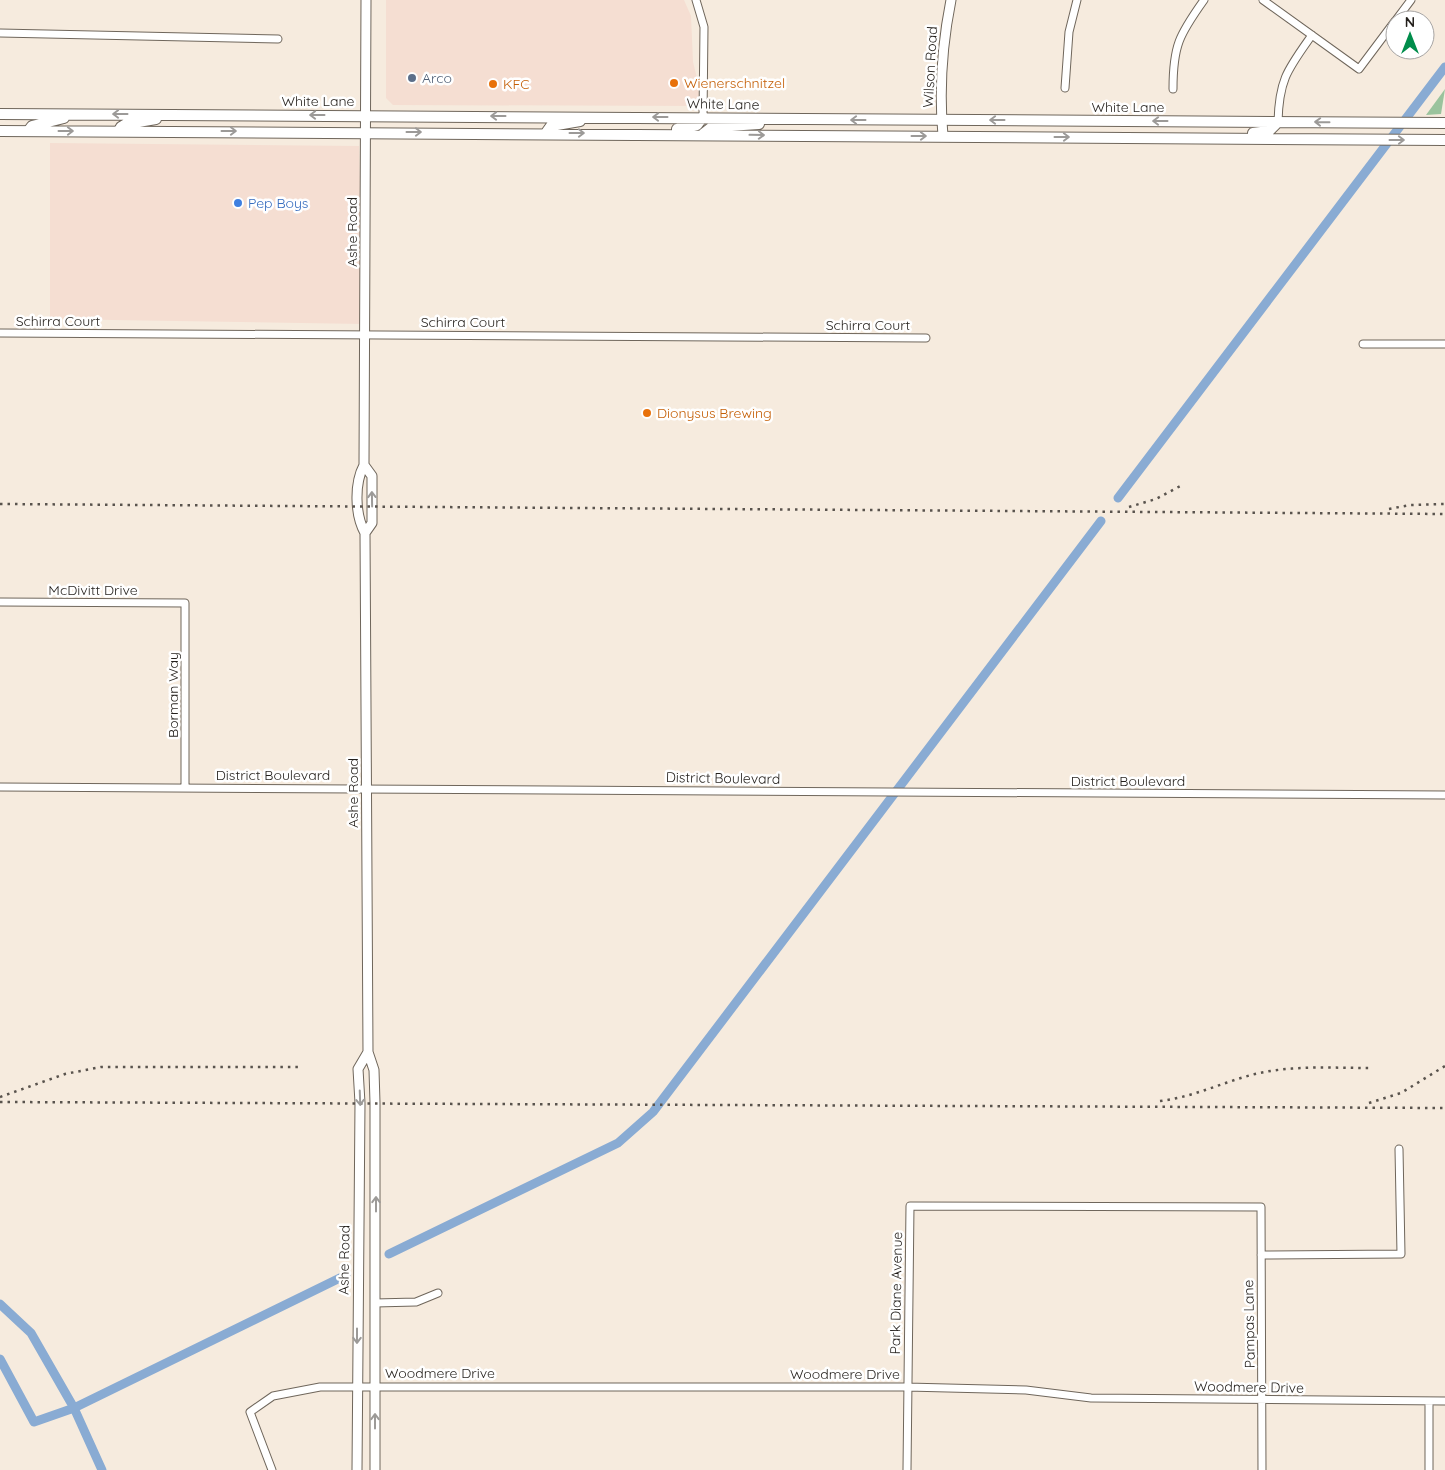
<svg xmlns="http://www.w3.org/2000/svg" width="1445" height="1470" viewBox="0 0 1445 1470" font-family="Quicksand,sans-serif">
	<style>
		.commercial { fill: #f5ded2 }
		.forest { fill: #9ac39d }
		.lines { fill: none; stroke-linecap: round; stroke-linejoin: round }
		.canal { stroke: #89abd3; stroke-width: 9 }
		.minor-casing { stroke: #6f665b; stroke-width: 9 }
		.tertiary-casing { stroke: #6f665b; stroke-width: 11 }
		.secondary-casing { stroke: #6f665b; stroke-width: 12 }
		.minor { stroke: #fff; stroke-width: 7 }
		.tertiary { stroke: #fff; stroke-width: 9 }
		.secondary { stroke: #fff; stroke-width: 10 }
		.rail { stroke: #59534d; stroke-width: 2.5; stroke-dasharray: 2.5 5; stroke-linecap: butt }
		.oneway { stroke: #9c9a98 }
		.service-dot { fill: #5c6f8a; stroke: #fff; stroke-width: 2 }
		.food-dot { fill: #e8710a; stroke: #fff; stroke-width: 2 }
		.shop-dot { fill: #3f7fe0; stroke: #fff; stroke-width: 2 }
		.labels { text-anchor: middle; stroke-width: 5; stroke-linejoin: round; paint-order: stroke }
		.street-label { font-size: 14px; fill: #231f1b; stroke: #fff }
		.service-label { font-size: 14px; fill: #4e5e75; stroke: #fff; text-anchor: start }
		.food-label { font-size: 14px; fill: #c56008; stroke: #fff; text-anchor: start }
		.shop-label { font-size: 14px; fill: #366cbe; stroke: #fff; text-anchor: start }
	</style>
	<rect width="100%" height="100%" fill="#f6ebde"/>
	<path class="commercial" d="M386,0H684L691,16L693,62L704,106L393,105L386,98Z
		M50,143L359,146L364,324L50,319Z"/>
	<path class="forest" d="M1445,89L1441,114L1426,115Z"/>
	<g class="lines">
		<path class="canal" d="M1118,498L1445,67
			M389,1254L618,1143L653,1112L1101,521
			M0,1304L31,1333L74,1408L102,1470
			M0,1359L34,1422L74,1408L346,1275"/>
		<g class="minor-casing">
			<path id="minor" d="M696,0L704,27L703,117
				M1263,0L1359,69L1395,21
				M1396,20L1411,0
				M0,33L278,39
				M1065,88L1069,32L1077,0
				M1173,89C1173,46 1179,35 1204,0
				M1278,122C1279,79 1288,69 1312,35
				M0,333L926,338
				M1363,344H1445
				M0,602L185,603V787
				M0,787L1445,795
				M1261,1255L1401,1254L1399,1149
				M375,1303L416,1302L438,1293
				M272,1470L250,1412L273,1396L320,1387H907L1026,1390L1091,1398L1445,1401
				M907,1470L910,1206L1261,1207L1262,1470
				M1429,1470V1401"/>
		</g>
		<g class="tertiary-casing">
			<path id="tertiary" d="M366,0L364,465C354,484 355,515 365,533L368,1052L374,1070L375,1103V1470
				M943,136C939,91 942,45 951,0
				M364,465L372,476V523L365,533
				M357,1470L360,1103L358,1069L368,1052"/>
		</g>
		<g class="secondary-casing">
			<path id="secondary" d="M0,114L1445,123
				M677,129L697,125L703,117
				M29,130L32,126L64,118
				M0,131L1445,140
				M119,131L121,127L126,124L156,119
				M546,133L551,126L580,121
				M1253,133L1269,131L1278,122
				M703,134L712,127L759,124"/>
		</g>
		<use href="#minor" class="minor"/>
		<use href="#tertiary" class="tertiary"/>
		<use href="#secondary" class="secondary"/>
		<path class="rail" d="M0,504L1445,514
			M1129,507L1156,499L1184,484
			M1389,509L1410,505L1445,504
			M0,1097L65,1074L101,1067H300
			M1160,1101C1194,1097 1223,1082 1255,1074C1293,1065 1332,1068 1370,1068
			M0,1102L1445,1108
			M1369,1103L1401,1093L1445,1066"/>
	</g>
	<defs><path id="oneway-shaft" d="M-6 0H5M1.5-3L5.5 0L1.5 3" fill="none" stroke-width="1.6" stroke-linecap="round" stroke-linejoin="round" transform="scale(1.25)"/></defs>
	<g class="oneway">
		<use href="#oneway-shaft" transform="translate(120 114) rotate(-180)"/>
		<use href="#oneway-shaft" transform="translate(317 115) rotate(180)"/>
		<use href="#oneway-shaft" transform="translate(498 116) rotate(-180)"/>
		<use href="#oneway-shaft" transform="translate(660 117) rotate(-180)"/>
		<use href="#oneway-shaft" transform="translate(858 120) rotate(180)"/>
		<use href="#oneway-shaft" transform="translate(997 120) rotate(-180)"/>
		<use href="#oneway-shaft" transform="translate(1160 121) rotate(-180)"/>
		<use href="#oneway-shaft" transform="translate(1322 122) rotate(-179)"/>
		<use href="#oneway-shaft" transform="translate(66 131)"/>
		<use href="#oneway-shaft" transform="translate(229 131)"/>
		<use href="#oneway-shaft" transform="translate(414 132)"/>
		<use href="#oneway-shaft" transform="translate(577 133)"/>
		<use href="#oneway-shaft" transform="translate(757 135) rotate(1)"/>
		<use href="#oneway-shaft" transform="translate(919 136)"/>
		<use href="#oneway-shaft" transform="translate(1062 137)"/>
		<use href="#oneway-shaft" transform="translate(1397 140)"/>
		<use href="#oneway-shaft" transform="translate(372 499) rotate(-91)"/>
		<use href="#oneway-shaft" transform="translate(360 1098) rotate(88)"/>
		<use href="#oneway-shaft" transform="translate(376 1204) rotate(-90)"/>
		<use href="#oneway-shaft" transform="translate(357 1336) rotate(90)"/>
		<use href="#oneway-shaft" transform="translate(375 1421) rotate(-90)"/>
	</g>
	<circle class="service-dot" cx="412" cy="78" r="5"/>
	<g class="food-dot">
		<circle cx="674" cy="83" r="5"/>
		<circle cx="493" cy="84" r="5"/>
		<circle cx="647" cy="413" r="5"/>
	</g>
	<circle class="shop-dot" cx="238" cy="203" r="5"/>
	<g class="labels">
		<g class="street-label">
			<text transform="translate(930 67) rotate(-87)" y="5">Wilson Road</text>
			<text x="318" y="106">White Lane</text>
			<text transform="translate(723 104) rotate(1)" y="5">White Lane</text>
			<text x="1128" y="112">White Lane</text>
			<text transform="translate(352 232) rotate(-90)" y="5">Ashe Road</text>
			<text x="58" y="326">Schirra Court</text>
			<text x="463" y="327">Schirra Court</text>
			<text x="868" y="330">Schirra Court</text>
			<text x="93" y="595">McDivitt Drive</text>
			<text transform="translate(173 695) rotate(-90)" y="5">Borman Way</text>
			<text x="273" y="780">District Boulevard</text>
			<text transform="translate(723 778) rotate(1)" y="5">District Boulevard</text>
			<text x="1128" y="786">District Boulevard</text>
			<text transform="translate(353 793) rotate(-90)" y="5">Ashe Road</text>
			<text transform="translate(344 1260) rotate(-89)" y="5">Ashe Road</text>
			<text transform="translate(896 1293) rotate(-89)" y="5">Park Diane Avenue</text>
			<text transform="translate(1249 1324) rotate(-91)" y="5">Pampas Lane</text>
			<text x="440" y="1378">Woodmere Drive</text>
			<text x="845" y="1379">Woodmere Drive</text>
			<text transform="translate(1249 1387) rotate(1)" y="5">Woodmere Drive</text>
		</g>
		<g class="service-label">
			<text x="422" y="83">Arco</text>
		</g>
		<g class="food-label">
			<text x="684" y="88">Wienerschnitzel</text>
			<text x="503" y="89">KFC</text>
			<text x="657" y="418">Dionysus Brewing</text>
		</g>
		<g class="shop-label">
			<text x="248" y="208">Pep Boys</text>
		</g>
	</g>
	<g transform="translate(1410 35)"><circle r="24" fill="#ffffff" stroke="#a7a5a4"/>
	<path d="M0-4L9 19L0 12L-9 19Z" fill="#008d4b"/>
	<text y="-8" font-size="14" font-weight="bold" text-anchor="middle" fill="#231f1b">N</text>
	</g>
</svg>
